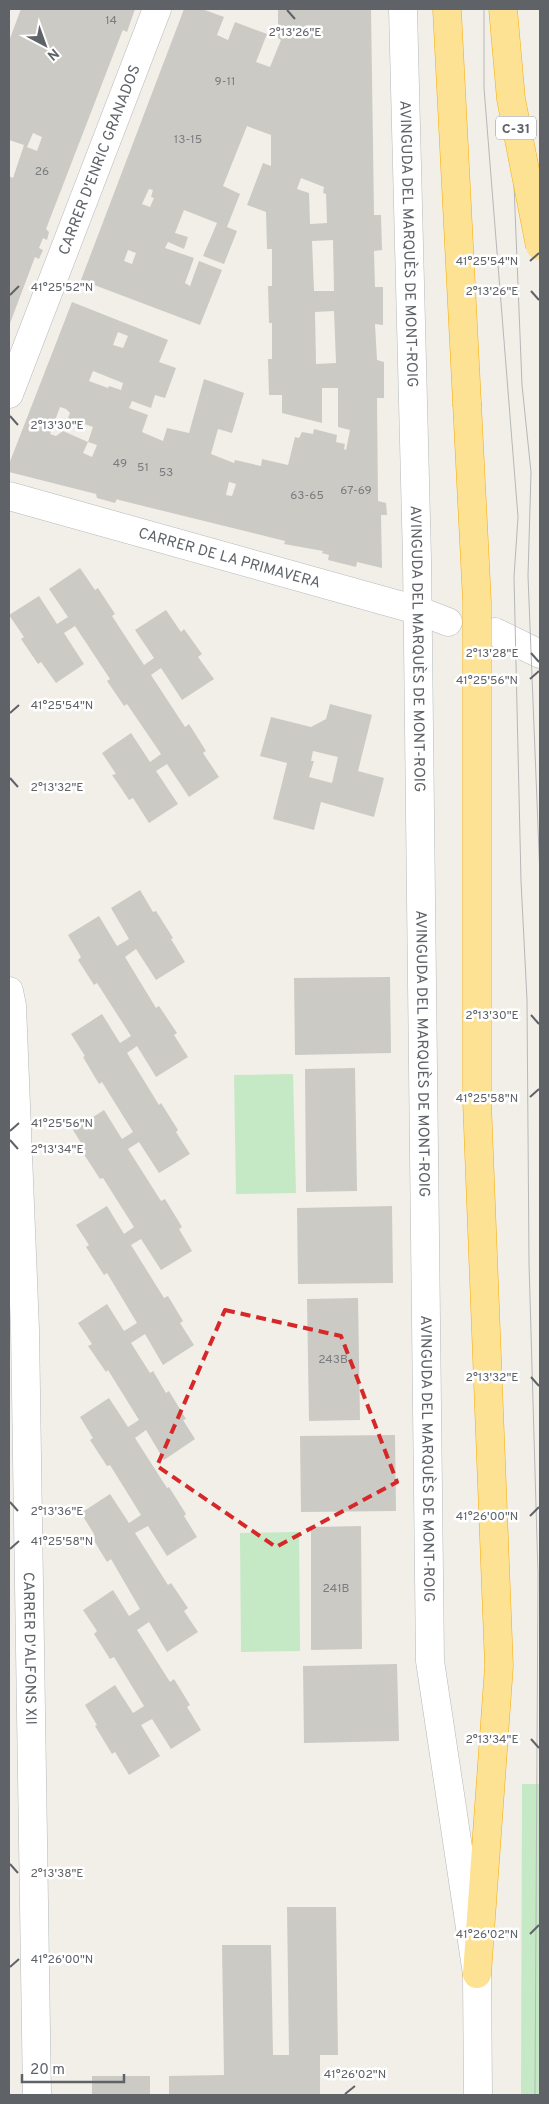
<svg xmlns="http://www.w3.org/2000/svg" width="549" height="2104" viewBox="0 0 549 2104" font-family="Overpass,sans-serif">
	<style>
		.green { fill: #c5e8c5 }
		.building { fill: #cccac5; fill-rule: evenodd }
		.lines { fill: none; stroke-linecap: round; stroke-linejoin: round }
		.minor-casing { stroke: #b5b8bc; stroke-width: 29 }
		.highway-casing { stroke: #f9ab00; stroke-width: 29 }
		.minor { stroke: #fff; stroke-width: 28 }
		.highway { stroke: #fde293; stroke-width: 28 }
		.tram { stroke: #b6b7b8; stroke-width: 1 }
		.highway-bridge-casing { stroke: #f9ab00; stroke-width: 29; stroke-linecap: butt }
		.highway-bridge { stroke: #fde293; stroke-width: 28 }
		.marked { fill: none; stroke: #d62828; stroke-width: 4; stroke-dasharray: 10 6; stroke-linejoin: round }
		.ticks { fill: none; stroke: #5f6368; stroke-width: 2 }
		.labels { text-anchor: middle; stroke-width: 5; stroke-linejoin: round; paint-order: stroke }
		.number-label { font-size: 12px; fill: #7a7d7f }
		.shield { fill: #fff; stroke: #8f9295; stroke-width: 1 }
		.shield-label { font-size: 14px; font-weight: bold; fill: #5f6368 }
		.street-label { font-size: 15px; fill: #5f6368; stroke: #fff }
		.ticks-label { font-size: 12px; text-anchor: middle; fill: #5f6368; stroke: #fff; stroke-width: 5; stroke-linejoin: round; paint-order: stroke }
	</style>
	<rect width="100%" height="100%" fill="#f1efe8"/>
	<path class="green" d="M293,1074L296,1193L236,1194L234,1075Z
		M299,1532L300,1651L241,1652L240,1533Z
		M522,1784H540V2095H521Z"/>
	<path class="building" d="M21,9H135L127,32L123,30L122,32L46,229L49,232L47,240L43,238L39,248L43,250L39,259L35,257L9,326V176L13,178L24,145L9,140V41ZM33,133L42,137L37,151L27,147Z
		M184,9H202L224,17L217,35L228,40L235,22L267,34L256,62L270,67L281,40L278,38V9H371L374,215H381L382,250L374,251L375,287H383V325L375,324L377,360L384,362V398H377L378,501L386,503L387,515H381L382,568L357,562L356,567L328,560L329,555L322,553L323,551L284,544L285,541L119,500L117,499L115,503L108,501L97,498L96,494L9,472V464L72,302L168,340L159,362L176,368L165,398L155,395L151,408L132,401L129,408L148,415L142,432L163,441L167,428L189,433L204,379L244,393L232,433L218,429L211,454L234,463L235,460L261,466L262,459L288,465L295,437L299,438L302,432L313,434L314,429L337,435L336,442L345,444L344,449L346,450L350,430L338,427V388H322V423L282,413V395H269L268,359H272V323H269L268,286H272V249H267L266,212L247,205L263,163L271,166V135L247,126L223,186L240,194L227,227L237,231L224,264L203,256L217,223L184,210L175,233L188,237L184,249L168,242L165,248L194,258L185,283L190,286L199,261L222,270L200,325L81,280ZM301,178L324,187L323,193L326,194L327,223L310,224L309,193L297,189ZM149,189L153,190L151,197L154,198L150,207L142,204ZM333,240L334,291H314L312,241ZM128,250L136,253L132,264L124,261ZM334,311L336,363L316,364L315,312ZM118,332L128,336L123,348L113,345ZM93,371L123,383L121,390L109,386L108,388L89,381ZM60,407L66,409L70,413L68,418L93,427L88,442L97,445L92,457L83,453L88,442L63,431L56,436L50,434ZM229,482L236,484L232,496L226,495Z
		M80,568L95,590L98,588L115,614L112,616L144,665L154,658L135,630L166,610L181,632L184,629L202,654L198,657L214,679L182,700L161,668L151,675L185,727L189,724L206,751L203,753L219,777L189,797L167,764L156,771L178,804L149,823L133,798L129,800L121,788L112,775L116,774L102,753L131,733L150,762L161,754L127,704L124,706L107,681L110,679L75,626L64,633L84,664L56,683L41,662L38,664L21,639L24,637L9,615L39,596L57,624L68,617L49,589Z
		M330,704L372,715L358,771L384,778L374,817L321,802L314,830L273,819L287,763L260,756L271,717L311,727L326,719ZM313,751L338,757L332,783L309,777L314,761H311Z
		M140,890L153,912L156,911L173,938L171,939L185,962L156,980L136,949L125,957L156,1008L159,1006L177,1033L174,1035L188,1057L156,1077L137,1046L127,1053L159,1105L161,1103L178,1130L176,1132L190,1154L159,1173L139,1142L128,1149L161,1201L165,1199L182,1227L179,1229L192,1251L161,1270L141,1239L131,1245L164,1298L168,1296L183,1321L180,1323L194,1345L163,1365L145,1334L131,1343L150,1373L153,1371L166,1393L169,1391L186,1419L183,1420L195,1439L164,1460L146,1430L135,1438L167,1488L169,1487L186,1514L184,1516L197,1537L167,1556L148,1526L135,1533L168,1585L171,1583L188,1608L184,1611L198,1632L167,1652L149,1622L137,1630L170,1682L174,1679L190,1705L187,1707L201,1730L171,1749L152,1719L141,1725L160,1756L129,1775L115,1752L112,1754L95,1726L97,1725L85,1705L115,1685L133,1713L144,1706L114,1657L110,1659L94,1634L97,1631L83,1610L113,1590L129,1616L140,1609L111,1559L107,1562L99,1549L92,1537L94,1534L81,1513L110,1494L129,1523L141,1515L110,1465L107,1466L90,1440L93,1438L80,1417L109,1398L128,1427L139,1420L108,1370L106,1372L88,1346L92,1344L78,1323L107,1304L124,1331L137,1323L107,1273L104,1275L86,1247L89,1245L76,1225L107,1206L124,1234L134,1227L103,1178L100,1179L87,1159L83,1153L86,1151L73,1130L104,1110L122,1139L133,1132L102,1082L99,1084L83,1057L85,1056L71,1034L102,1014L120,1043L131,1036L97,983L94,985L78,960L81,957L68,935L99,916L117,946L129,939L111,908Z
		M390,977L391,1053L295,1055L294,978Z
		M355,1068L357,1191L306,1192L305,1069Z
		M392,1206L393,1283L298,1284L297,1208Z
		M358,1298L360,1420L309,1421L307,1299Z
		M395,1435L396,1511L301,1512L300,1436Z
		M361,1526L362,1649L311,1650V1527Z
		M397,1664L399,1741L304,1743L303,1666Z
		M287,1907H336L338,2055H320V2095H169V2076L224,2075L222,1945H271L273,2055H289Z
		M92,2076H150V2095H92Z"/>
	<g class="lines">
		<g class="minor-casing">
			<g id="minor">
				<path id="s1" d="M403,9L417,559L430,1661L477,1974L478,2095"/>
				<path id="s2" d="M9,394L157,9"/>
				<path id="s3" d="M9,496L417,610L448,622"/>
				<path d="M495,632L540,654"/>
				<path id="s4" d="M9,991L12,1006L25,1329L37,2095"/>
			</g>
		</g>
		<g class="highway-casing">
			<path id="highway" d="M447,9L467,403
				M477,1101L499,1666L477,1974"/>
		</g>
		<use href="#minor" class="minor"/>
		<use href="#highway" class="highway"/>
		<path class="tram" d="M484,9V88L518,517L514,577L521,881L527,1000L529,1263L538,1575L535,2095
			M507,9L522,385L531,472L528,576L540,877"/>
		<g class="highway-bridge-casing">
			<path id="highway-bridge" d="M503,9L511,99L540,246
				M467,403L477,602V1101"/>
		</g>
		<use href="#highway-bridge" class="highway-bridge"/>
	</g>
	<path class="marked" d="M225,1310L341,1336L397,1482L276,1547L157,1466Z"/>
	<path class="ticks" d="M287,10L295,19M530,261L539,253M531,291L539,300M10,295L19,286M10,416L18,425M531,653L539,662M530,679L539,671M10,713L19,705M10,778L18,787M531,1015L539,1024M530,1097L539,1089M10,1131L19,1123M10,1140L18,1149M531,1377L539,1386M10,1502L18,1511M530,1516L539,1507M10,1549L19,1541M531,1739L539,1748M10,1864L18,1873M530,1934L539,1925M10,1967L19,1959M345,2094L355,2086"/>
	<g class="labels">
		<g class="number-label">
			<text x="111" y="24">14</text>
			<text x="225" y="85">9-11</text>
			<text x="188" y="143">13-15</text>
			<text x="42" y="175">26</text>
			<text x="120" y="467">49</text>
			<text x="143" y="471">51</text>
			<text x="166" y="476">53</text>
			<text x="356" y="494">67-69</text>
			<text x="307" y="499">63-65</text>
			<text x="333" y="1363">243B</text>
			<text x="336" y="1592">241B</text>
		</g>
		<rect class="shield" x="496" y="116.5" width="40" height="23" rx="4"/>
		<g class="shield-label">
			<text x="516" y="133">C-31</text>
		</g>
		<g class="street-label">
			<text dy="5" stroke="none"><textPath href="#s2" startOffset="251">CARRER D'ENRIC GRANADOS</textPath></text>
			<text dy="5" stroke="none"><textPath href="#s1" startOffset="235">AVINGUDA DEL MARQUÈS DE MONT-ROIG</textPath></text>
			<text dy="5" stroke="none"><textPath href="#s3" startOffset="229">CARRER DE LA PRIMAVERA</textPath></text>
			<text dy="5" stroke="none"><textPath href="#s1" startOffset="640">AVINGUDA DEL MARQUÈS DE MONT-ROIG</textPath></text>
			<text dy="5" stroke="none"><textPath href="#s1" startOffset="1045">AVINGUDA DEL MARQUÈS DE MONT-ROIG</textPath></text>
			<text dy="5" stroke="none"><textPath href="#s1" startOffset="1450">AVINGUDA DEL MARQUÈS DE MONT-ROIG</textPath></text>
			<text dy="5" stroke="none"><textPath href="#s4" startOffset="658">CARRER D'ALFONS XII</textPath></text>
		</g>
	</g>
	<g class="ticks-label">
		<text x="295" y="36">2°13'26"E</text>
		<text x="487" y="265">41°25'54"N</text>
		<text x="62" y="291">41°25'52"N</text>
		<text x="492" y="295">2°13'26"E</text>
		<text x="57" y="429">2°13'30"E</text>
		<text x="492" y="657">2°13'28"E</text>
		<text x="487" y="684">41°25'56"N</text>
		<text x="62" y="709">41°25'54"N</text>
		<text x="57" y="791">2°13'32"E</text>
		<text x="492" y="1019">2°13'30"E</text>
		<text x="487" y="1102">41°25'58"N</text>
		<text x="62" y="1127">41°25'56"N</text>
		<text x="57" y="1153">2°13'34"E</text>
		<text x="492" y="1381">2°13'32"E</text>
		<text x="57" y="1515">2°13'36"E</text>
		<text x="487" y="1520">41°26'00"N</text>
		<text x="62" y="1545">41°25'58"N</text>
		<text x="492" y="1743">2°13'34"E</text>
		<text x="57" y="1877">2°13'38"E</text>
		<text x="487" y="1938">41°26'02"N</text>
		<text x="62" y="1963">41°26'00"N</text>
		<text x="355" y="2078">41°26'02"N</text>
	</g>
	<rect width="549" height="2104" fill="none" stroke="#5f6368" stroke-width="20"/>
	<g transform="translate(45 45) rotate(139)" stroke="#ffffff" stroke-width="4" paint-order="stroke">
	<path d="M0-4L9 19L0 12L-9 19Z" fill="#5f6368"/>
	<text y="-8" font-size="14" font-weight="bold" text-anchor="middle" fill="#5f6368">N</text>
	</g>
	<path d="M22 2074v8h102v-8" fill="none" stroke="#5f6368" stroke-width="2.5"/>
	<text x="30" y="2074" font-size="15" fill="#5f6368" stroke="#ffffff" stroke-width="4" paint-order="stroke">20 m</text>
</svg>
